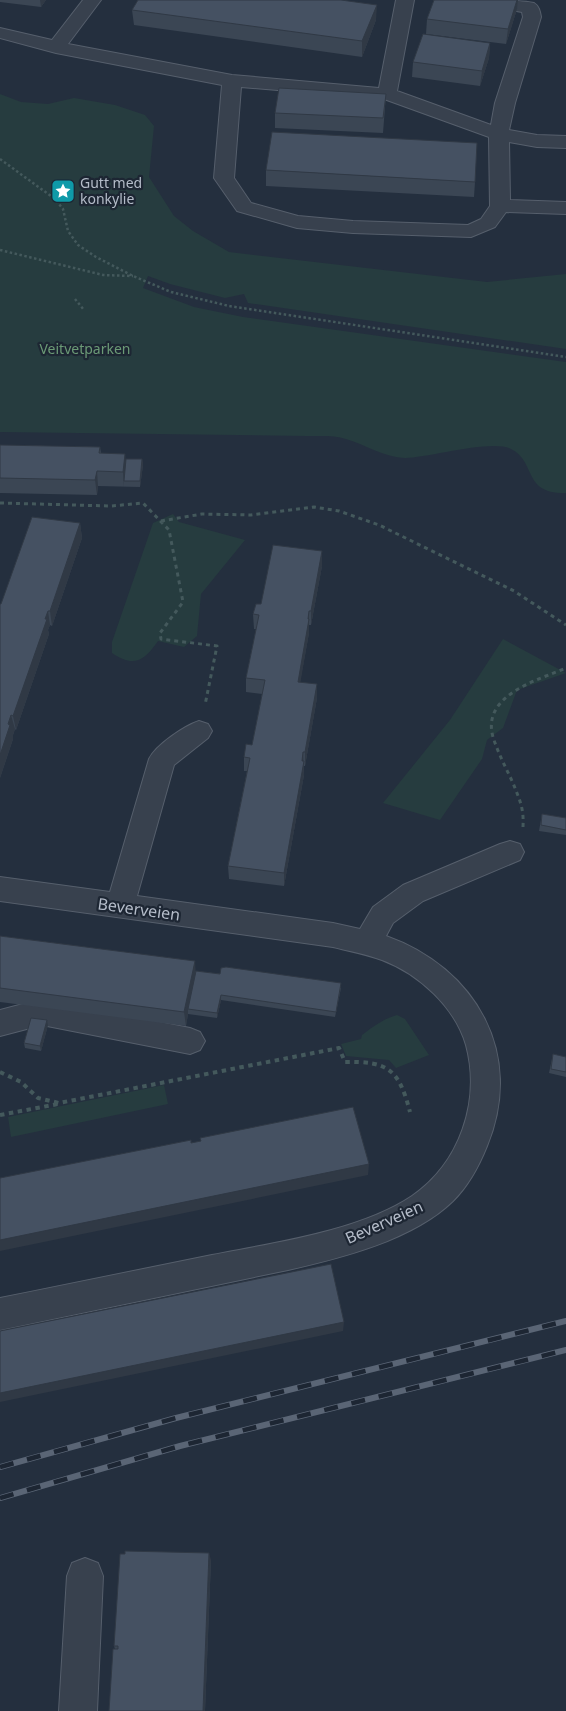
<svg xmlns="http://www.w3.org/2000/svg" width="566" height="1711" viewBox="0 0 566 1711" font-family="'Noto Sans',sans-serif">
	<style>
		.green { fill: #263c3f }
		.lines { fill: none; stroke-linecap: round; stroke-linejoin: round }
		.minor-casing { stroke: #565f6c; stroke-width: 2 }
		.path-far2 { stroke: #44595c; stroke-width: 2.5; stroke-dasharray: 2.5 2.5; stroke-linecap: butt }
		.path-far1 { stroke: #44595c; stroke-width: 3; stroke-dasharray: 4 4; stroke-linecap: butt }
		.path { stroke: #44595c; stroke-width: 4; stroke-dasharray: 4.5 4.5; stroke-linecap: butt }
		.minor { fill: #38414e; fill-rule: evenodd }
		.rail-casing { stroke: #5a6575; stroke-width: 6 }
		.rail { stroke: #1d2633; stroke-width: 4.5; stroke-dasharray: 14; stroke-linecap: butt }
		.wall { fill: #3b4654 }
		.shaded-wall { fill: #303945 }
		.building { fill: #455162; stroke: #303945 }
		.labels { text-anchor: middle; stroke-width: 4.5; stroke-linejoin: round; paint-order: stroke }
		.far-poi-label { font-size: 14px; fill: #b4bcc9; stroke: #1d2633; text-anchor: start }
		.far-park-label { font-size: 14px; fill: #6b9a76; stroke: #1d2633 }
		.street-label { font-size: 16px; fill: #b4bcc9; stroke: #1d2633 }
	</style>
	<rect width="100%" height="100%" fill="#242f3e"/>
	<path class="green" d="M0,94L21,102L48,104L74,98L115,105L145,115L154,126L149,177L174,216L193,231L229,252L487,282L566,274V349L248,303L244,294L225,298L170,284L148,276L143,288L194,307L243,317L566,362V493C522,494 537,462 511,449C492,439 428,458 405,458C384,457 366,445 346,439C335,435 320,436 308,436L0,432Z
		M173,514L179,522L245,540L201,594L197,636L184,647L158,641C144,661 134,668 112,653V642L153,523Z
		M503,639L566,673L517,690L503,728L487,740L482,759L440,820L383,803L450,720Z
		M397,1015L405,1019L429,1055L396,1068L389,1060L346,1056L341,1044L361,1039L362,1035C374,1026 383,1019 397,1015Z
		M164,1085L168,1104L11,1137L8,1117Z"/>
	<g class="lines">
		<g class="minor-casing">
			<path id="minor" d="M83,0H101L68,44L232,75L379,88L396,0H414L397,91L491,125L495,103L523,17L522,12L481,5L475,4L472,0C489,0 519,0 534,3C539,6 540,11 541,17L515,103L509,130L537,135L566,136V148L537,147L509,142L510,200L566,202V214L506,212L495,227L471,237L353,233L297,228L237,211L214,178L222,85L56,53L0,38V28L52,40ZM241,87L384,99L489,137L490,206L481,219L468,225L353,221L298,216L251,203L234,178Z
				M199,721L208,724L212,731L208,738L174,765L137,896L333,923L360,929L373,907L403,885L500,844L510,841L520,844L524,852L520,860L423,901L393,923L386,936C476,968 525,1054 487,1146C479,1166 469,1185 453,1201C413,1240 341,1258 288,1270L0,1330V1298C71,1284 142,1269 212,1255C273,1243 360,1231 412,1196C460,1163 481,1101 466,1045C455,1007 419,974 382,960C366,954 349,951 333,947L0,901V877L110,892L149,759C156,745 184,726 199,721Z
				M42,999L190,1028L200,1032L205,1041L200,1050L190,1054L42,1025L0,1036V1010Z
				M85,1558L98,1563L103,1576L97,1711H59L67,1576L72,1563Z"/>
		</g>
		<path class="path-far2" d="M0,159L55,199L63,209L68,231L78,245L96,257L133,276L171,292L229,306L566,357
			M0,250L103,275L133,276
			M75,299L84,310"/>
		<path class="path-far1" d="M0,503L111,506L143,503L169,530L183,602L160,633L161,639L217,646L205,705
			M161,521L202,514L251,515L314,507L339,511L379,525L514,591L566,625
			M523,827C524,808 520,801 513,783C506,768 498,753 493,737C481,695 538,680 566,668"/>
		<path class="path" d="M0,1072L21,1082L38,1098L59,1103L339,1048L345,1062C389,1061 399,1070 410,1112
			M0,1115L58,1104"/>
		<use href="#minor" class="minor"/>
		<g class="rail-casing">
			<path id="rail" d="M0,1467L176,1418L566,1321
				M0,1498L180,1446L566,1350"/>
		</g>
		<use href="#rail" class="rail"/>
	</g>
	<path class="wall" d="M0,0H46L41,7L0,2Z
		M434,0H518L517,9L506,44L426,34L427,19Z
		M132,10L376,20L362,57L134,25Z
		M490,43L489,58L480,86L412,77L413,62Z
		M386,94L383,133L275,128V113Z
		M266,170L475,182L474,197L266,186Z
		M0,445L100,447L101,453L126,462L142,459L143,465L140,487L98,486L97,495L0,493Z
		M80,523L82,538L52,626L50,625L48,630L49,634L16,730L15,729L13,735V739L0,778L1,604Z
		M322,566L311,625H309V633L300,682L317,698L305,766H304V775L284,886L229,879L228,866L247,771H244V757L252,745L262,694L246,692V678L256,629H254L253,614L261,604Z
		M542,814L566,818V835L539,831Z
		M0,936L196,971L341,988L335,1017L221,1000L217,1018L188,1014L186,1026L0,1002Z
		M47,1020L48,1025L41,1051L25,1048L24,1043Z
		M553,1054L566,1057V1077L549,1073Z
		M211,1560L205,1711H109L115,1649L114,1646Z"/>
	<path class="shaded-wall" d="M40,0H46L41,7Z
		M517,0H518L517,9L506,44L508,29Z
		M377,5L376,20L362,57V41Z
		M490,43L489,58L480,86L482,71Z
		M125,454L127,469L124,481V487L123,472Z
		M142,459L143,465L140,487V481Z
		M97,471L98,486L97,495L95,480Z
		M80,523L82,538L52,626L50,611Z
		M322,551V566L311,625V611Z
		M48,611L50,625L48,630L49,634L16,730L13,716Z
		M309,611V633L298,696V682Z
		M317,684V698L305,766V752Z
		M11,715L15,729L13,735V739L0,778V755Z
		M303,752L304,775L284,886V873Z
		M195,961L196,976L188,1009V1014L186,1026L184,1012Z
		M221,995V1000L217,1018V1013Z
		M47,1020L48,1025L41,1051L40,1046Z
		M369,1164L368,1175L0,1251V1240Z
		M344,1322L343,1331L0,1402V1393Z
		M209,1553L211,1560L205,1711H203Z"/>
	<path class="building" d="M138,0H341L377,5L362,41L132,10Z
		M434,0H517L508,29L427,19Z
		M423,34L490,43L482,71L413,62Z
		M279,88L386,94L383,118L275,113Z
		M272,132L477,143L475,182L266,170Z
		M0,445L100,447L99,453L125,454L123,472L97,471L95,480L0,478Z
		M126,459H142L140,481H124Z
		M32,517L80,523L50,611H48L45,619H47L13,716L11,715L8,724L10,725L0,755V604H1Z
		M273,545L322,551L311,611H309L308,619H309L298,682L317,684L305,752H303L302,761H304L284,873L228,866L250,758L244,757L246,744L252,745L265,680L246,678L259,615L253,614L256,604H261Z
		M542,814L566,818V830L541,825Z
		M0,936L195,961L184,1012L0,988Z
		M226,967L341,983L336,1012L221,995L217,1013L188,1009L196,971L220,974L221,968Z
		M31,1018L47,1020L40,1046L24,1043Z
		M553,1054L566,1057V1072L551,1069Z
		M353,1107L369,1164L0,1240V1178L191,1140V1143L201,1141L200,1138Z
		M331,1264L344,1322L0,1393V1331Z
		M125,1551L209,1553L203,1711H109L113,1649H118V1646H114L120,1554H125Z"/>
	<defs>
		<g id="sight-square" transform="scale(1.25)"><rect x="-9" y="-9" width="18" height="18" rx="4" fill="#0f9aa8" stroke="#1d2633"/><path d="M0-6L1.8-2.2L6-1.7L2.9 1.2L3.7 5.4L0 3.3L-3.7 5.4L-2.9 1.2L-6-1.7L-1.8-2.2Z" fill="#fff"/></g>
	</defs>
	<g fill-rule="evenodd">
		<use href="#sight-square" x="63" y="191"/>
	</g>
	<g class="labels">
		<g class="far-poi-label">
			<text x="80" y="188">Gutt med<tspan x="80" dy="16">konkylie</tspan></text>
		</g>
		<g class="far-park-label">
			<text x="85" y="354">Veitvetparken</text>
		</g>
		<g class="street-label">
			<text transform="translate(139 909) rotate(8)" y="6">Beverveien</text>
			<text transform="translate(384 1222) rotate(-24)" y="6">Beverveien</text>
		</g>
	</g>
</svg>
